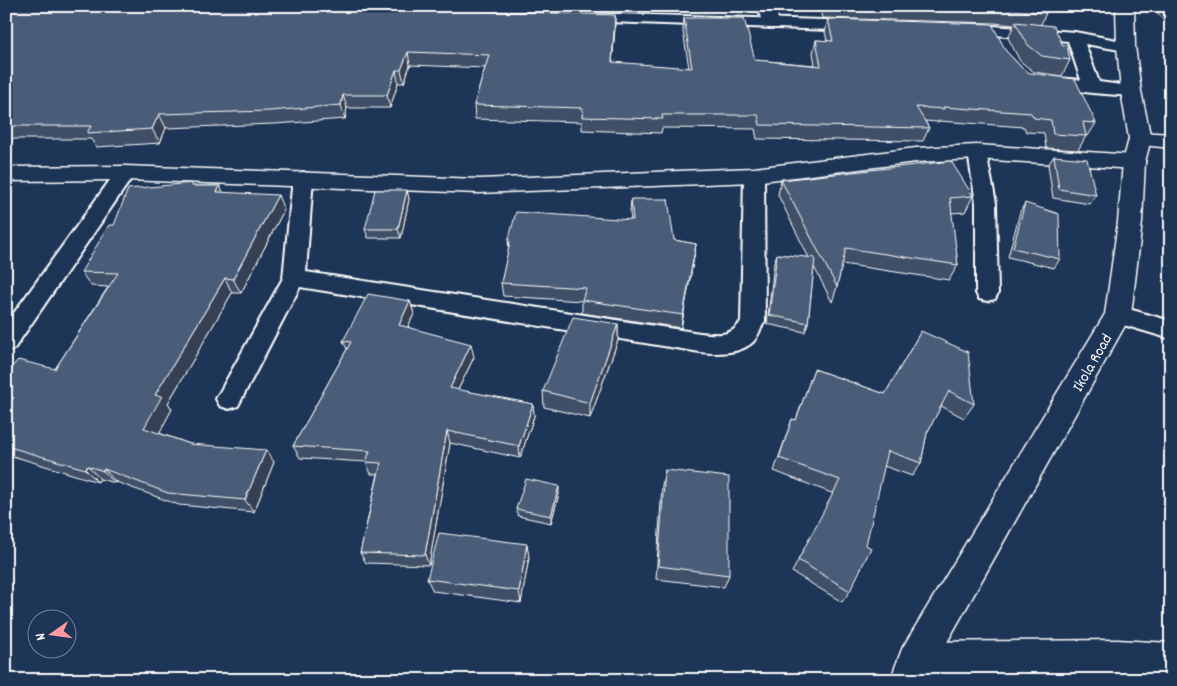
<svg xmlns="http://www.w3.org/2000/svg" width="1177" height="686" viewBox="0 0 1177 686" font-family="Dekko,sans-serif">
	<style>
		.lines { fill: none; stroke-linecap: round; stroke-linejoin: round }
		.service-casing { stroke: #fff; stroke-width: 4 }
		.minor-casing { stroke: #fff; stroke-width: 3 }
		.tertiary-casing { stroke: #fff; stroke-width: 3 }
		.service { fill: #1d3557; fill-rule: evenodd }
		.minor { fill: #1d3557; fill-rule: evenodd }
		.tertiary { fill: #1d3557; fill-rule: evenodd }
		.wall { fill: #405068; stroke: #fff }
		.shaded-wall { fill: #344155; stroke: #fff }
		.building { fill: #4a5d79; stroke: #fff }
		.labels { text-anchor: middle; stroke-width: 4.5; stroke-linejoin: round; paint-order: stroke }
		.street-label { font-size: 16px; fill: #fff; stroke: #1d3557 }
	</style>
	<rect width="100%" height="100%" fill="#1d3557"/>
	<filter id="ink" filterUnits="userSpaceOnUse"><feTurbulence type="fractalNoise" baseFrequency=".02" numOctaves="2"/><feDisplacementMap in="SourceGraphic" scale="10" xChannelSelector="R" yChannelSelector="G"/><feConvolveMatrix kernelMatrix="1 2 1 2 8 2 1 2 1" color-interpolation-filters="sRGB"/></filter>
	<g filter="url(#ink)">
		<g class="lines">
			<g class="service-casing">
				<path id="service" d="M584,13L858,21L864,23L866,26L864,29L858,31L579,21L576,18L579,15Z
					M964,24L1075,32L1132,43L1134,46L1132,49L1126,51L1085,44L1099,82L1137,87L1140,91L1137,95L1131,96L1092,93L1041,86L1038,82L1041,78L1047,77L1081,80L1068,41L958,32L956,29L958,26Z
					M977,146L984,148L986,152L996,203L998,293L995,299L987,301L979,299L976,293V203L968,152L970,148Z
					M125,167L132,169L135,173L14,349L6,351V324L118,169Z
					M754,169L761,171L764,175L765,321C761,327 758,337 753,342C740,354 717,354 700,352L300,287L238,406L229,409L220,406L216,399L283,278L293,178L296,174L303,172L310,174L313,178L306,272L700,333C717,335 732,337 741,321L744,175L747,171Z
					M1118,306L1171,321V339L1110,321L1106,315L1110,309Z"/>
			</g>
			<g class="minor-casing">
				<path id="minor" d="M757,6H775L779,23L776,27L770,28L764,27Z
					M1140,132L1171,134V148L1132,144L1129,139L1132,134Z
					M977,145L1134,155L1142,157L1145,162L1142,167L1134,169L977,159L916,162L754,182L479,193L125,180L6,181V167L125,166L479,179L754,168L916,148Z
					M1117,640L1171,643V679L1117,676L916,678L903,673L898,660L903,647L916,642Z"/>
			</g>
			<g class="tertiary-casing">
				<path id="tertiary" d="M1116,6H1134L1135,46L1141,91L1151,139L1145,162L1142,222L1131,315L932,669L928,680H890L903,647L1105,314L1118,222L1123,162L1129,139L1121,91L1117,46Z"/>
			</g>
			<use href="#service" class="service"/>
			<use href="#minor" class="minor"/>
			<use href="#tertiary" class="tertiary"/>
		</g>
		<path class="wall" d="M6,6H565L563,12H510L615,28L612,63L689,68L683,31L684,18L755,60L815,65L813,53L816,40L827,41L825,32L828,19L1006,51L1022,68L1096,123L1088,136H1086L1078,150L1046,148L1044,133L1026,132L1024,127L939,121L938,122L925,121L929,128L923,141L757,139L755,129L662,128L661,133L582,130V122L475,119L474,105L485,68L410,65L404,83H398L390,108H347L345,119L275,124L166,128L160,143L96,147L91,139H13L6,130Z
			M819,6H1043L1046,13L1041,24L1070,60L1062,76L1034,72L1020,61L1008,38L1014,25L994,23L822,18Z
			M1153,6H1171V31Z
			M1054,156L1096,195L1090,204L1053,198L1048,165Z
			M781,180L973,196L965,212L951,213L958,265L949,280L842,264L837,287L832,302L814,267L808,323L805,332L767,324L774,263L777,254L809,258L778,195Z
			M194,186H220L222,192L284,210L241,293H232L168,403L172,409L159,433L190,444L274,462L254,512L179,505L116,482L115,483L100,479L98,482L6,454V373L55,369L108,287L91,286L81,272Z
			M407,190L409,199L401,238H368L365,229Z
			M631,199L674,240L696,244L681,328L582,313V301L503,296L501,283L509,249L508,242L631,220L630,213Z
			M1025,203L1060,259L1054,268L1008,257L1020,212Z
			M410,301L414,314L408,327L474,357L458,390L533,404L534,416L520,458L450,443L429,565L366,563L360,553L378,474H371L366,462L300,458L293,446L347,349L343,341Z
			M618,324V340L590,418L544,407L543,391Z
			M921,331L974,404L964,418L941,406L927,433L921,463L912,476L884,466L850,591L842,602L792,572L834,494L774,471L792,419L796,420L814,369L885,394Z
			M665,470L729,575L724,587L656,579L662,485Z
			M559,494L551,523L518,516L516,509Z
			M529,557L521,603L433,591L427,579Z"/>
		<path class="shaded-wall" d="M464,6H474L475,11L469,14Z
			M615,15V28L611,76L612,62Z
			M408,52L410,65L404,83L401,70Z
			M396,70L398,83L390,108L387,95Z
			M343,95L347,108L345,119L341,105Z
			M159,114L166,128L160,143L152,129Z
			M220,186L227,201L217,192Z
			M407,190L409,199L401,238L398,229Z
			M278,195L284,210L241,293L233,279Z
			M696,244L694,257L681,328L683,315Z
			M225,278L232,293L168,403L172,409L155,441L144,428L155,395Z
			M410,301L414,314L403,337L399,325Z
			M618,324V340L590,418V403Z
			M471,344L474,357L453,400L450,388Z
			M533,404L534,416L520,458L519,446Z
			M447,431L450,443L429,565L425,555Z
			M266,450L274,462L254,512L245,500Z
			M88,466L100,479L98,482L85,469Z
			M104,469L116,482L115,483L103,471Z
			M559,486V494L551,523V516Z
			M527,544L529,557L521,603L519,591Z"/>
		<path class="building" d="M6,6H464L468,10L615,15L612,62L692,68L684,18H744L755,60L821,66L816,40L833,41L828,19L992,24L1006,51L1022,68L1030,73L1075,79L1096,123L1083,122L1086,136L1053,134L1051,120L1034,118L1031,113L943,107L944,109L916,107L929,128L760,125L758,115H662L663,119L582,117L583,108L474,105L489,55L408,52L401,70H396L387,95H343L341,105L270,111L159,114L152,129L87,133L91,126H6V123L11,117L6,116Z
			M902,6H1043L1046,13L1000,9Z
			M1015,22L1054,26L1063,46L1067,45L1070,60L1042,56L1028,45Z
			M1054,156L1087,159L1096,195L1059,189Z
			M951,161L973,196L950,198L958,265L846,248L837,287L781,180Z
			M192,183V186H220L217,192L278,195L233,279L225,278L155,395L162,396L144,428L190,444L266,450L245,500L168,493L104,469L103,471L88,466L85,469L6,446V406L14,398L6,396V373L18,360L55,369L118,273L81,272L109,225H114L128,189Z
			M375,190H407L398,229H365Z
			M631,199H668L674,240L696,244L683,315L582,300L586,288L501,283L510,242H508L516,212L633,220Z
			M1025,203L1059,214L1060,259L1013,248Z
			M777,254L815,258L808,323L769,315Z
			M368,294L410,301L399,325L471,344L450,388L533,404L519,446L447,431L425,555L360,553L381,463L366,462L370,451L293,446L351,342L343,341Z
			M573,317L618,324L590,403L543,391Z
			M921,331L968,352L974,404L949,391L927,433L921,463L888,451L866,545L871,548L850,591L798,560L840,480L779,458L792,419L796,420L814,369L885,394Z
			M665,470L729,477V575L658,566Z
			M526,479L559,486L551,516L516,509Z
			M439,533L527,544L519,591L427,579Z
			M1000,677L1007,680H999Z"/>
	</g>
	<g class="labels">
		<g class="street-label">
			<text transform="translate(1091 362) rotate(-60)" y="6">Ikola Road</text>
		</g>
	</g>
	<rect width="1177" height="686" fill="none" stroke="#1d3557" stroke-width="25"/>
	<rect x="12" y="12" width="1152" height="661" fill="none" stroke="#fff" stroke-width="2" filter="url(#ink)"/>
	<g transform="translate(52 634) rotate(256)"><circle r="24" fill="#1d3557" stroke="#77869a"/>
	<path d="M0-4L9 19L0 12L-9 19Z" fill="#ff9aa2"/>
	<text y="-8" font-size="14" font-weight="bold" text-anchor="middle" fill="#ffffff">N</text>
	</g>
</svg>
